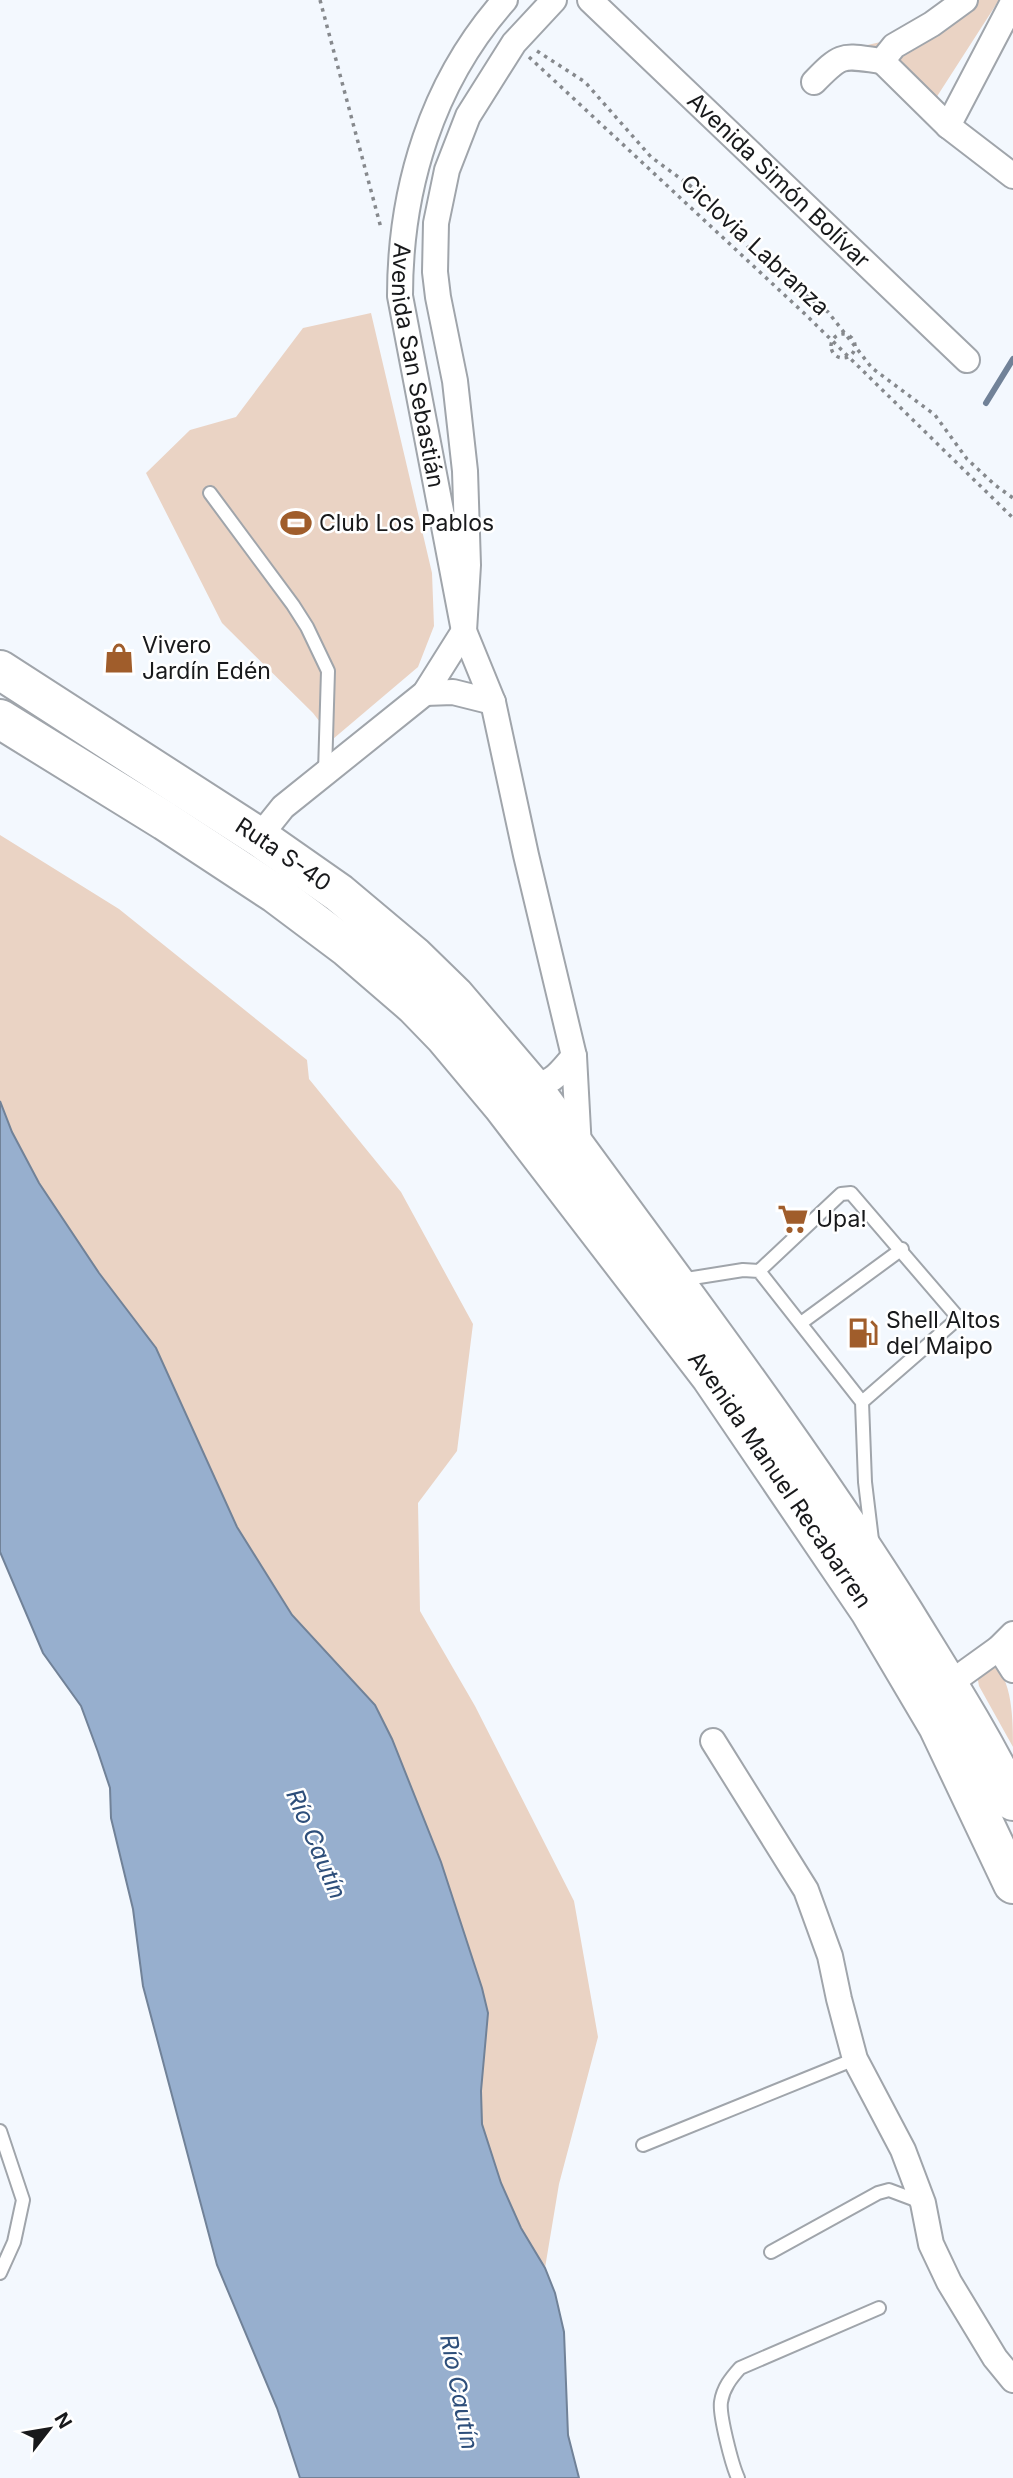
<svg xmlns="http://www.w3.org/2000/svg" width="1013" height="2478" viewBox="0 0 1013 2478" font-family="Inter,sans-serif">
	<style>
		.green { fill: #ead3c4 }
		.water { fill: #97afce; stroke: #718298; stroke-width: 2 }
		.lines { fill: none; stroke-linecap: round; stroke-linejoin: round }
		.stream { stroke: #718298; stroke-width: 6 }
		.service-casing { stroke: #a0a5ab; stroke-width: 16 }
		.minor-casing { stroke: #a0a5ab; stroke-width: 28 }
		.primary-casing { stroke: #a0a5ab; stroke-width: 42 }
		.path { stroke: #86898d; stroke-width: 3.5; stroke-dasharray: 3.5 5; stroke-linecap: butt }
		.service { stroke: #fff; stroke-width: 12 }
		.minor { stroke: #fff; stroke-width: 24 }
		.primary { stroke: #fff; stroke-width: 38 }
		.labels { text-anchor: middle; stroke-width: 5; stroke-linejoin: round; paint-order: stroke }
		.street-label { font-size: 23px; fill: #18191b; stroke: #fff }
		.poi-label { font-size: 23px; fill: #18191b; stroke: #fff; text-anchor: start }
		.water-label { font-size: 24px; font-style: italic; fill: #2d4e7a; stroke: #fff }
	</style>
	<rect width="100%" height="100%" fill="#f3f8fe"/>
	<path class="green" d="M974,0H999L927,112L850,49L885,41Z
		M371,313L432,573L434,626L418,667L333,739L313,713L222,623L146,473L190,430L236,417L303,328Z
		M0,835L119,909L307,1060L309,1079L401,1192L473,1324L457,1451L418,1503L420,1611L475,1706L574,1901L598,2037L559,2184L545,2268L521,2228L501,2183L488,2148L482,2124L481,2091L488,2013L441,1862L392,1739L375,1705L292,1615L237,1527L156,1348L99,1273L39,1183L12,1132L0,1101Z
		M991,1666C1013,1673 1013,1724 1013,1747L979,1686L977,1675Z"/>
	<path class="water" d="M0,1101L12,1132L39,1183L99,1273L156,1348L237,1527L292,1615L375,1705L392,1739L441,1862L482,1988L488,2013L481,2091L482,2124L501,2183L521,2228L545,2268L555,2293L564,2332L568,2435L579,2478H300L277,2408L217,2265L143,1986L133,1909L111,1818L110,1788L98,1752L81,1706L43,1653L0,1552Z"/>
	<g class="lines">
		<path class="stream" d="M986,403L1013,359"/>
		<g class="service-casing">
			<path id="service" d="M210,493L293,605L307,627L328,671L325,772
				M759,1271L841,1194L851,1193L955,1314L954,1322L862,1402
				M680,1280L743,1270L759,1271L862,1402L865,1482L872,1540
				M801,1323L902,1249
				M0,2131L23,2200L14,2242L0,2273
				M643,2145L855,2059
				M771,2252L878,2193L889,2190L921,2202
				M738,2478C732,2465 719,2415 721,2402C723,2388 731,2378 740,2368L879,2308"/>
		</g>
		<g class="minor-casing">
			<g id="minor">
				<path id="s1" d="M505,0C432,82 400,188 400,296L464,631L493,702L526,855L574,1056L579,1149"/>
				<path id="s2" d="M590,0L967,360"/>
				<path d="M882,61L948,126L1013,176"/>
				<path d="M814,82C843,52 842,56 882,61L894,46L932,24L965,0"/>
				<path d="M948,126L1013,2"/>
				<path d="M425,693L453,692L493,702"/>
				<path d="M259,837L283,807L425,693L464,631L468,565L465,471L455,381L438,297L435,272L436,223L447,170L468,116L514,43L554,0"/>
				<path d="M530,1084C551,1087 561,1071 574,1056"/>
				<path d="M999,1648L1013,1670"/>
				<path d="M949,1684L999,1648L1013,1634"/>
				<path d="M713,1741L806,1890L830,1956L839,1999L855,2059L903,2150L923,2203L931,2244L949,2282L995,2358L1013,2380"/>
			</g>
		</g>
		<g class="primary-casing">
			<g id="primary">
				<path id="s3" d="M0,670L259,837L339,893L414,956L455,996L530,1084C656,1259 789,1430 904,1613C942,1675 981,1735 1013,1801"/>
				<path id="s4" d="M0,719L165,821L276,894L348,948L414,1005L445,1037L502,1105L711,1377L870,1611L938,1726L1013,1884"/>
			</g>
		</g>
		<path class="path" d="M320,0L381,228
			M537,51L585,82L651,157L707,198L758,259L828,312L872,368L935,415L967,459L995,485L1013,498
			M529,57L806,315L1013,518
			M831 346a12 12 0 1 1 24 0a12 12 0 1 1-24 0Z"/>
		<use href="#service" class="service"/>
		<use href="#minor" class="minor"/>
		<use href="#primary" class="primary"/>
	</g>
	<defs>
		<g id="stadium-bare" transform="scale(2.415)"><path d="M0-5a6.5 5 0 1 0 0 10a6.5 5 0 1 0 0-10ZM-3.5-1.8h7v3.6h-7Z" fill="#a05d2b" stroke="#fff" stroke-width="2.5" paint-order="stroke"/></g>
		<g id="shop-bare" transform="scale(2.415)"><path d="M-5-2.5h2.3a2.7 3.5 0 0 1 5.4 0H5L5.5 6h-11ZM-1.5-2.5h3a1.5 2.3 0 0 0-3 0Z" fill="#a05d2b" stroke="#fff" stroke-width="2.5" paint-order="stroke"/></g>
		<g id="supermarket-bare" transform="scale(2.415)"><path d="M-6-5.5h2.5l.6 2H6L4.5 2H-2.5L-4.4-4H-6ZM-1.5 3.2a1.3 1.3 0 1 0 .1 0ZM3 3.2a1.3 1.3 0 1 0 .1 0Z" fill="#a05d2b" stroke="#fff" stroke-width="2.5" paint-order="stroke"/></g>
		<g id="fuel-bare" transform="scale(2.415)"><path d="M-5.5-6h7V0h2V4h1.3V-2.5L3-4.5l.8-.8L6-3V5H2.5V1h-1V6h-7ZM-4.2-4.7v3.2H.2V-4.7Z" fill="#a05d2b" stroke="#fff" stroke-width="2.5" paint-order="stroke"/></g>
	</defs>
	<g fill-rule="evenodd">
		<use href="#stadium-bare" x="296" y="523"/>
		<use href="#shop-bare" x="119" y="658"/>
		<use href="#supermarket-bare" x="793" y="1219"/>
		<use href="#fuel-bare" x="863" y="1333"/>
	</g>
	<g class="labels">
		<g class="street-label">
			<text dy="8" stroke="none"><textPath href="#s2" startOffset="261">Avenida Simón Bolívar</textPath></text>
			<text transform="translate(755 245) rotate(43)" y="8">Ciclovia Labranza</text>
			<text dy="8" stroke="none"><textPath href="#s1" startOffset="392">Avenida San Sebastián</textPath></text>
			<text dy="8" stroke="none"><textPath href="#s3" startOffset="338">Ruta S-40</textPath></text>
			<text dy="8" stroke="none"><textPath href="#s4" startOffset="1104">Avenida Manuel Recabarren</textPath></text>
		</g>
		<g class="poi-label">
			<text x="319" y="531">Club Los Pablos</text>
			<text x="142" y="653">Vivero<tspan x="142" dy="26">Jardín Edén</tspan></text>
			<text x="816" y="1227">Upa!</text>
			<text x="886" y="1328">Shell Altos<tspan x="886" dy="26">del Maipo</tspan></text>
		</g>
		<g class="water-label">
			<text transform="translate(316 1844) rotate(67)" y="8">Río Cautín</text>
			<text transform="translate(459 2392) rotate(79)" y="8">Río Cautín</text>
		</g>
	</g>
	<g transform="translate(49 2429) rotate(59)" stroke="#ffffff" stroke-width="5" paint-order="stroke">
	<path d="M0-5L12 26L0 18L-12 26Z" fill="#18191b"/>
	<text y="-10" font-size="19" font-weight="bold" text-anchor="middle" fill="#18191b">N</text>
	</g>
</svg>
